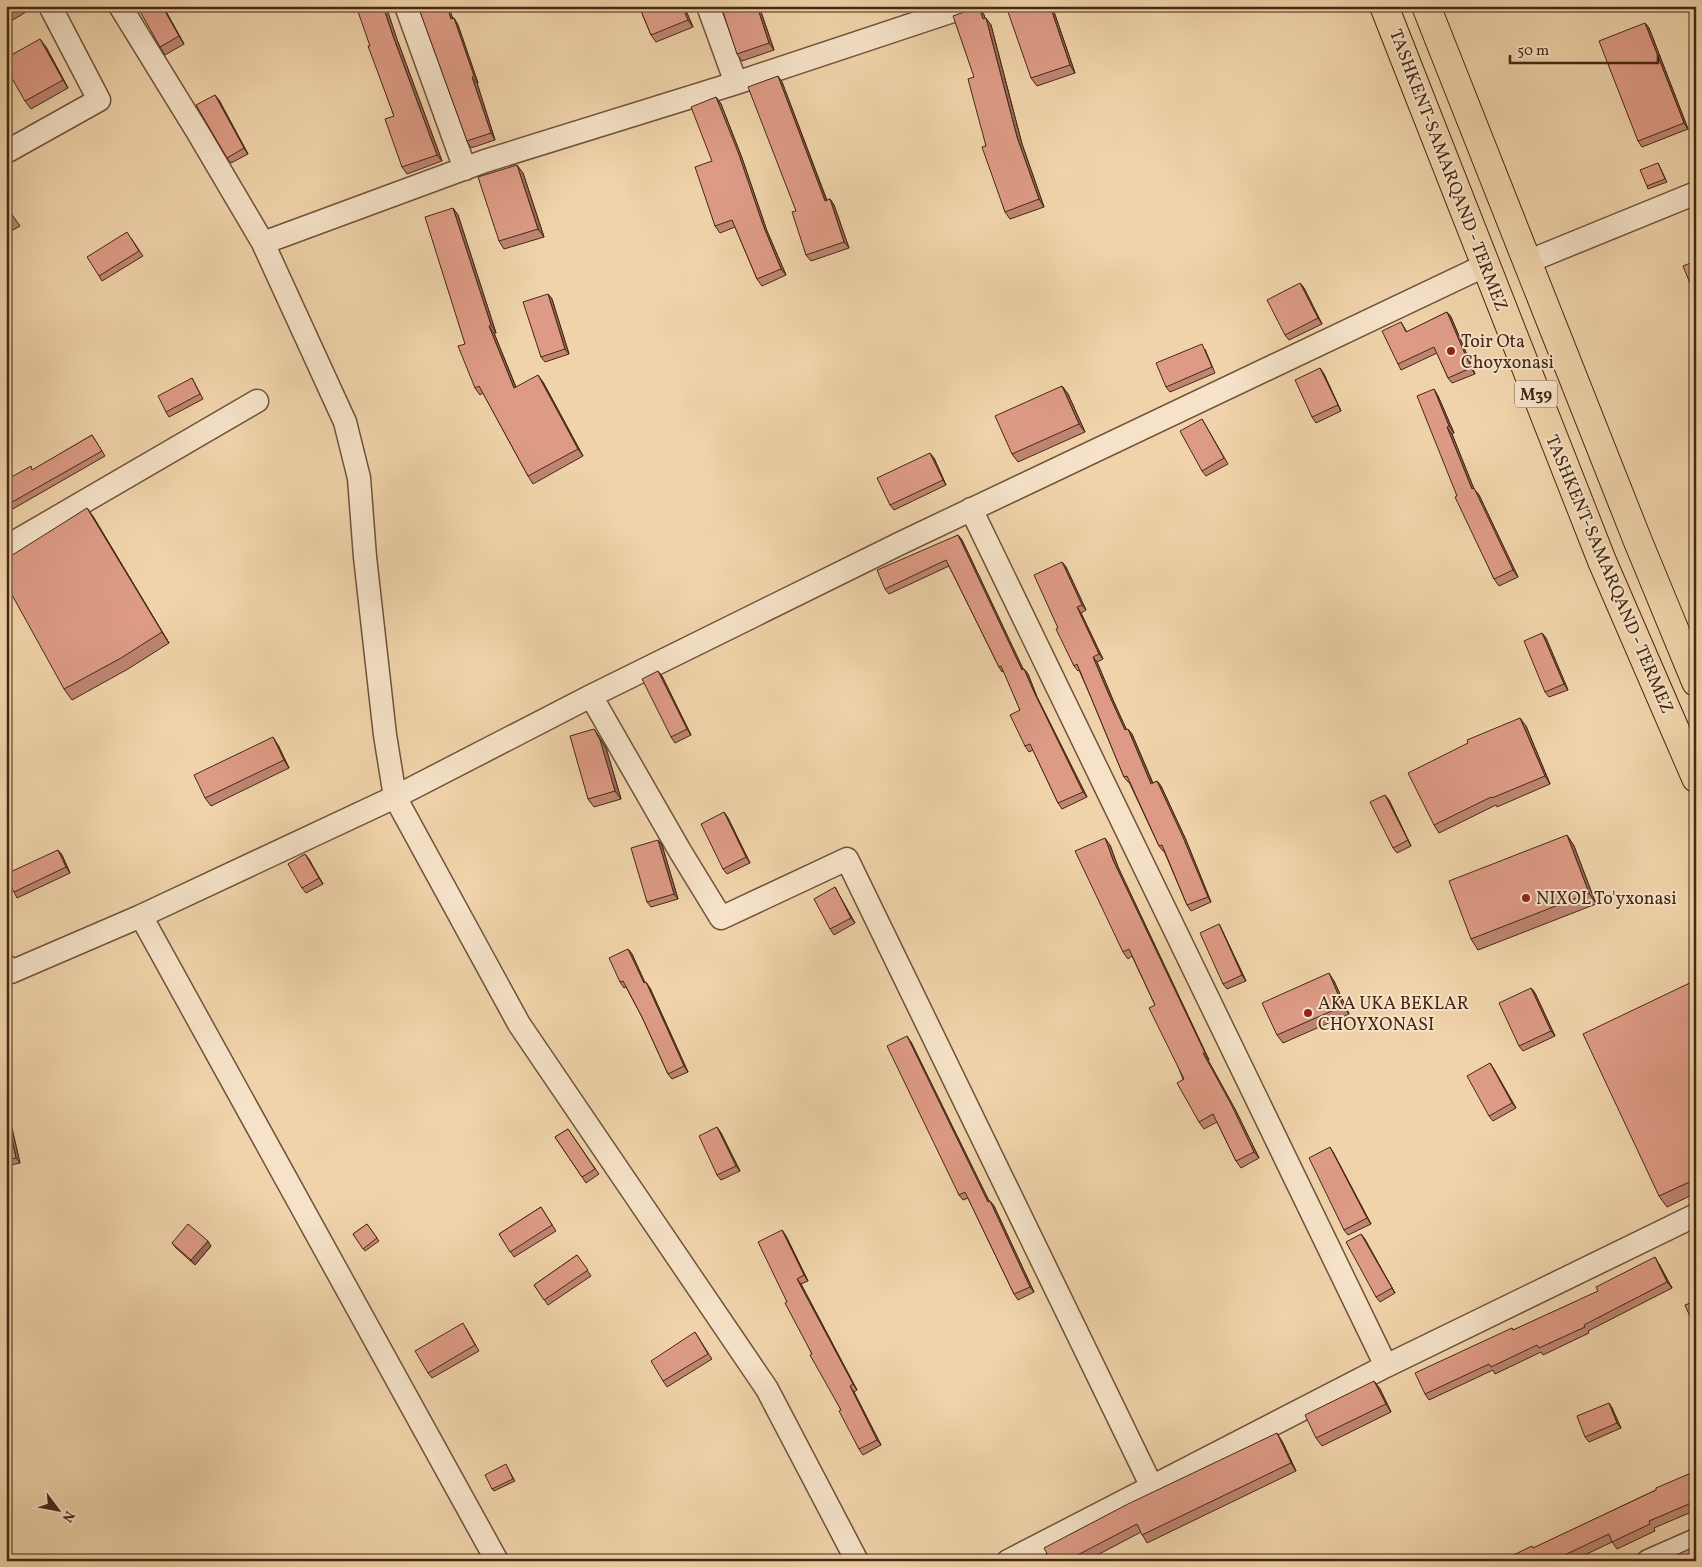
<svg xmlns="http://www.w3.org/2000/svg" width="1702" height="1567" viewBox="0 0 1702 1567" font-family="Vollkorn,serif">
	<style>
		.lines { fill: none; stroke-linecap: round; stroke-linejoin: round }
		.minor-casing { stroke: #70523a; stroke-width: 25 }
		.trunk-casing { stroke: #462715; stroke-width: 30 }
		.minor { stroke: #f5e2c8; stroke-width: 22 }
		.trunk { stroke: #f0d3aa; stroke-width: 28 }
		.wall { fill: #be8572; stroke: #462715 }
		.shaded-wall { fill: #9b6c5d; stroke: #462715 }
		.building { fill: #dd9b85; stroke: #462715 }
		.poi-dot { fill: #8f2418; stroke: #f5e2c8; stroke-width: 2 }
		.labels { text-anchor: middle; stroke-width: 4; stroke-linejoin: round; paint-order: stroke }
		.shield { fill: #f5e2c8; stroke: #7a5f4b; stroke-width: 1 }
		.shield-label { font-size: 16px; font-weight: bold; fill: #462715 }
		.street-label { font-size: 18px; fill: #462715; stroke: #f5e2c8 }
		.poi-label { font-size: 18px; fill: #462715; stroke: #f5e2c8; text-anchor: start }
	</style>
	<rect width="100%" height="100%" fill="#f0d3aa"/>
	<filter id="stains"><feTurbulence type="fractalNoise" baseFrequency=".004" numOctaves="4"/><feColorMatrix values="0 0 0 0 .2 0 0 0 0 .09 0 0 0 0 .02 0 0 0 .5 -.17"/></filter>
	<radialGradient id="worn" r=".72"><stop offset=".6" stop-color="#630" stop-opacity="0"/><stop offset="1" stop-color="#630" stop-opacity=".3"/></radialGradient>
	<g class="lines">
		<g class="minor-casing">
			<path id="minor" d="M120,6L197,131L263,243L485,161L736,83L968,6
				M406,6L465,169
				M708,6L736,83
				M6,152L99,100L50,6
				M263,243L345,422L359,478L365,557L385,735L395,797L519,1024L767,1389L857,1561
				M1527,262L1696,193
				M971,509L1386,1366
				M6,547L257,401
				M591,696L680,851L721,918L847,859L1152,1487
				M141,916L497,1561
				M6,966L11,972L141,916L395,797L591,696L903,542L1486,265
				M1008,1561L1386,1366L1696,1215
				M1648,1561L1696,1540"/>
		</g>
		<g class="trunk-casing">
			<path id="trunk" d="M1384,6L1602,561L1696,778
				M1426,6L1637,539L1696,682"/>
		</g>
		<use href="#minor" class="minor"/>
		<use href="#trunk" class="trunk"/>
	</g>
	<path class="wall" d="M6,6H23L26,12L6,24Z
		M163,6L184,44L165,55L160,47Z
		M639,6H684L693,27L656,42L651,35Z
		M759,6L774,50L742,61L737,54Z
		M911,6H926L914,10Z
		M1052,6L1075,73L1037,86L1031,78Z
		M979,7L984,15L985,18L991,25L1022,144L1044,207L1010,219L1005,212L986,146L974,77L967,11Z
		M453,18H454L458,25L478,83H477L495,140L471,148L467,141Z
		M1645,23L1649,28L1688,129L1642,147L1638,141Z
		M398,42L442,161L407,174L402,167L394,116L370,46Z
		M46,47L68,88L31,109L25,101Z
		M782,82L827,200L830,199L834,205L849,248L811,261L806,255L796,211Z
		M716,97L721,104L742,158L767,231L786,275L762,286L757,279L735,227L720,233L715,226L712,161Z
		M219,100L248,154L231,163L227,158Z
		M1658,163L1667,182L1648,189L1647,186Z
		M523,173L544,237L504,249L499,241Z
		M6,206L20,226L6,234Z
		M453,208L458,215L496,333H494L516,387L543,382L583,456L533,484L528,476L483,393L480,395L475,388L465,344Z
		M131,238L143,256L102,281L99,276Z
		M1300,283L1304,288L1322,324L1289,340L1285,335Z
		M548,294L552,299L569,354L545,362L541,357Z
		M1447,312L1451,317L1475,374L1452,383L1448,378L1437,353L1401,370L1398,364L1401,322L1407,332Z
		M1205,349L1215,373L1170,392L1166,387Z
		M1320,368L1324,374L1341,411L1316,423L1312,417Z
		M192,378L203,399L169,417L166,412Z
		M1062,386L1068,394L1085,432L1018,462L1012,454Z
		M1434,389L1438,396L1454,433L1452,434L1474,489L1479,495L1518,577L1499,586L1494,579L1457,496Z
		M1202,419L1228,464L1206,476L1202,471Z
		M92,435L105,456L11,510L6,504L33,470Z
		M934,458L946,485L894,510L890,505Z
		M87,508L94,518L169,643L128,669L72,700L64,689Z
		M958,535L962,540L1023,669H1024L1028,674L1037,697L1087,797L1062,809L1058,803L1033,750L1029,752L1025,746L1020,710L1004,671L1002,672L999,667L949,566L889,594L885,589Z
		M1062,562L1066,567L1086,610L1081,613L1103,659L1097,662L1113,700L1126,729L1132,734L1153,783L1157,781L1161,786L1186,840L1211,902L1191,911L1187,905L1164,851H1163L1159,846L1129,782H1128L1124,777L1090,695L1079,670L1078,671L1074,666L1058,628Z
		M1542,633L1546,638L1568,690L1549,697L1545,692Z
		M662,676L691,735L675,743L671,737Z
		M1526,726L1550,784L1497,807L1496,805L1439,833L1434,825Z
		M594,729L606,748L621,799L594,807L588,799Z
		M278,745L289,768L211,806L205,798Z
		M1389,800L1411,846L1397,853L1393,848Z
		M724,812L728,818L750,863L727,874L723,869Z
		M1567,835L1574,846L1596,904L1478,950L1471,939Z
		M658,840L662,845L678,899L651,907L647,902Z
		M1110,845L1118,867L1209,1060H1208L1236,1111L1259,1158L1241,1168L1236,1161L1217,1122L1204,1129L1199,1122L1155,1005L1132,956L1128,959L1123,952Z
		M58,850L62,855L70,873L17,898L14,892Z
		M305,854L323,884L306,893L302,888Z
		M838,893L855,923L834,935L830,929Z
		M1219,924L1222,930L1246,981L1227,989L1223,984Z
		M628,949L632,954L645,983L650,988L688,1072L672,1079L668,1074L642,1017L626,987L624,988L620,982Z
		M1696,980V1193L1667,1207L1659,1196Z
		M1334,981L1349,1014L1283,1043L1277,1035Z
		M1531,988L1535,993L1555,1036L1523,1051L1519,1046Z
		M911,1042L989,1201H990L994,1206L1034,1292L1018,1300L1014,1294L968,1198L963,1200L959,1195Z
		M1490,1063L1516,1108L1493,1121L1489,1116Z
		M6,1103L20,1163L6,1166Z
		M717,1127L721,1133L740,1171L721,1180L717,1175Z
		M568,1129L599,1174L586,1183L555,1137Z
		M1333,1152L1371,1224L1348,1235L1344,1230Z
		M541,1207L556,1231L514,1257L499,1234Z
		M367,1224L379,1241L365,1251L353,1234Z
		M782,1230L786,1236L808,1281L801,1284L857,1390L854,1392L881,1445L863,1455L859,1449L841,1410L812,1354L787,1302Z
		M1361,1234L1395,1293L1380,1302L1376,1297Z
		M172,1243L211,1246L195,1265L176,1248Z
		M577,1255L591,1276L548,1305L534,1285Z
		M1659,1264L1672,1288L1588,1331L1589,1333L1543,1355L1541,1352L1495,1374L1493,1370L1429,1400L1425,1394L1512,1328L1514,1330Z
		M466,1328L479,1351L432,1378L428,1373Z
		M695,1332L712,1359L667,1387L663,1381Z
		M1374,1381L1380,1389L1391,1412L1322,1446L1316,1438Z
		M1609,1403L1612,1408L1621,1428L1589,1442L1585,1437Z
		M1282,1441L1296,1471L1147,1543L1141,1532L1086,1561H1051Z
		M507,1467L515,1481L494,1491L492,1489Z
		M1696,1471V1510L1654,1528L1655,1531L1617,1549L1612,1542L1572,1561H1501L1534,1548Z"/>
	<path class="shaded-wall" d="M162,6H163L184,44L179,36Z
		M383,6H386L398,42L442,161L437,155L393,36Z
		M447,6H449L455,26L451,19Z
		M682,6H684L693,27L688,20Z
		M757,6H759L774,50L769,43Z
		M1050,6H1052L1075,73L1070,65Z
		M979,7L984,15L988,26L983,19Z
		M454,18L458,25L478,83L474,76Z
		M986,18L991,25L1022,144L1044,207L1039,199L1017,137Z
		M1645,23L1649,28L1688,129L1684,123Z
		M40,39L46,47L68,88L63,80Z
		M778,76L782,82L829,207L825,201Z
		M472,77L477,83L495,140L491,133Z
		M215,95L219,100L248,154L244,148Z
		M716,97L721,104L742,158L767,231L786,275L781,269L763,225Z
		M517,165L523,173L544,237L538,229Z
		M830,199L834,205L849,248L844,242Z
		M453,208L458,215L496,333L491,325Z
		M1300,283L1304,288L1322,324L1318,318Z
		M548,294L552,299L569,354L565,349Z
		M1447,312L1451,317L1475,374L1471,368Z
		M489,326L494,333L519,395L514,388Z
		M1320,368L1324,374L1341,411L1338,405Z
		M538,375L543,382L583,456L578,449Z
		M1062,386L1068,394L1085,432L1079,424Z
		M1434,389L1438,396L1454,433L1449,426Z
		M1447,427L1452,434L1474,489L1479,495L1518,577L1513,570L1472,489Z
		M930,453L934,458L946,485L943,480Z
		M87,508L94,518L169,643L162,632Z
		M958,535L962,540L1026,675L1022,670Z
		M1062,562L1066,567L1086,610L1082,605Z
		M1077,607L1081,613L1103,659L1099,654Z
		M1542,633L1546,638L1568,690L1564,684Z
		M1093,657L1097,662L1113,700L1129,735L1125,730L1109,695Z
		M1024,669L1028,674L1037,697L1087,797L1083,792L1034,692Z
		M658,671L662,676L691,735L687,729Z
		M1520,718L1526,726L1550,784L1545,776Z
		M594,729L606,748L621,799L615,791Z
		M1128,729L1132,734L1155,789L1151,784Z
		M273,737L278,745L289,768L284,760Z
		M1157,781L1161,786L1186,840L1211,902L1208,897Z
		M1385,795L1389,800L1411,846L1408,840Z
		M724,812L728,818L750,863L746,857Z
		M1567,835L1574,846L1596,904L1589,893Z
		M1105,838L1110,845L1118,867L1209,1060L1205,1053L1113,860Z
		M658,840L662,845L678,899L674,894Z
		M58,850L62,855L70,873L66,867Z
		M305,854L309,859L323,884L319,878Z
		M835,887L838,893L855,923L851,918Z
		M1219,924L1222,930L1246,981L1242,975Z
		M628,949L632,954L648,989L644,983Z
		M1329,973L1334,981L1349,1014L1343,1006Z
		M646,982L650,988L688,1072L684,1066Z
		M1531,988L1535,993L1555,1036L1551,1031Z
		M907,1036L911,1042L992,1207L988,1202Z
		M1203,1053L1208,1060L1236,1111L1259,1158L1254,1152Z
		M1490,1063L1494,1069L1516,1108L1512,1103Z
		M6,1103L20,1163L16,1158L6,1114Z
		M717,1127L721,1133L740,1171L736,1166Z
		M1330,1147L1333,1152L1371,1224L1367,1218Z
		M990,1201L994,1206L1034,1292L1030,1287Z
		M782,1230L786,1236L808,1281L804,1275Z
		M1361,1234L1365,1239L1395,1293L1392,1288Z
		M208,1241L211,1246L195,1265L191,1260Z
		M1655,1257L1659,1264L1672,1288L1667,1282Z
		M797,1279L801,1284L857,1390L853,1384Z
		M1374,1381L1380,1389L1391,1412L1386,1404Z
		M850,1386L854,1392L881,1445L877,1440Z
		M1609,1403L1612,1408L1621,1428L1617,1423Z
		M1277,1433L1282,1441L1296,1471L1291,1463Z"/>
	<path class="building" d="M6,6H23L6,16Z
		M137,6H162L179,36L160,47Z
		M356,6H383L393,36L437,155L402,167L385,119L394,116L368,46H370Z
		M418,6H447L451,19L454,18L474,76L472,77L491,133L467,141Z
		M639,6H682L688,20L651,35Z
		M721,6H757L769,43L737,54Z
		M973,6L974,9L979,7L983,19L986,18L1017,137L1039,199L1005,212L982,147L986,146L968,79L974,77L953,16L967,11Z
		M1015,6H1050L1070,65L1031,78L1007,9Z
		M1645,23L1684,123L1638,141L1599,41Z
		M40,39L63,80L25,101L6,68V58Z
		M778,76L825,201L830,199L844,242L806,255L792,212L796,211L748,87Z
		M215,95L244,148L227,158L196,105Z
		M716,97L738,152L763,225L781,269L757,279L732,220L715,226L695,167L712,161L691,107Z
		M1658,163L1665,179L1647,186L1640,170Z
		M517,165L538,229L499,241L478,177Z
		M6,206L12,216L6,219Z
		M453,208L491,325L489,326L514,388L538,375L578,449L528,476L479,386L475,388L458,346L465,344L425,217Z
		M127,232L139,251L99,276L87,257Z
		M1696,261V298L1683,266Z
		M1300,283L1318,318L1285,335L1267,300Z
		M548,294L565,349L541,357L523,302Z
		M1447,312L1471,368L1448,378L1434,347L1398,364L1382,331L1401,322L1406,332Z
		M1202,344L1212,367L1166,387L1156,363Z
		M1320,368L1338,405L1312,417L1295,380Z
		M192,378L200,394L166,412L158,396Z
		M1062,386L1079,424L1012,454L995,416Z
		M1434,389L1449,426L1447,427L1472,489L1474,488L1513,570L1494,579L1455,497L1457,496L1417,396Z
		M1202,419L1224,458L1202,471L1180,431Z
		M92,435L102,451L7,505L6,480L31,466L32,470Z
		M930,453L943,480L890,505L877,478Z
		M87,508L162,632L121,658L64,689L6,584V559Z
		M958,535L1022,670L1024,669L1034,692L1083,792L1058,803L1030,744L1025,746L1010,715L1020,710L1001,666L999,667L946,560L885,589L877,570Z
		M1062,562L1082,605L1077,607L1099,654L1093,657L1109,695L1125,730L1128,729L1151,784L1157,781L1182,835L1208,897L1187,905L1162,845L1159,846L1127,776L1124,777L1090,695L1077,664L1074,666L1056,629L1058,628L1034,575Z
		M1542,633L1564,684L1545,692L1524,641Z
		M658,671L687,729L671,737L642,679Z
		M1520,718L1545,776L1492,798L1491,797L1434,825L1408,773L1468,743L1467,740Z
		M594,729L600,740L615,791L588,799L570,736Z
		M273,737L284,760L205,798L194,775Z
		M1385,795L1408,840L1393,848L1370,802Z
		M724,812L746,857L723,869L701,824Z
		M1567,835L1589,893L1471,939L1449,881Z
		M1105,838L1113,860L1205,1053H1203L1231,1104L1254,1152L1236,1161L1213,1114L1199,1122L1177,1083L1184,1079L1149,1008L1155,1005L1129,949L1123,952L1075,851Z
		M658,840L674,894L647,902L631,848Z
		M58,850L66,867L14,892L6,877V874Z
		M305,854L319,878L302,888L288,864Z
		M835,887L851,918L830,929L814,899Z
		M1219,924L1242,975L1223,984L1200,933Z
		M628,949L644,983L646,982L684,1066L668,1074L642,1017L623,981L620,982L609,958Z
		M1329,973L1343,1006L1277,1035L1262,1003Z
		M1696,980V1179L1659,1196L1583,1034Z
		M1531,988L1551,1031L1519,1046L1499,1003Z
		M907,1036L988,1202L990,1201L1030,1287L1014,1294L965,1192L959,1195L887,1046Z
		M1490,1063L1512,1103L1489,1116L1467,1076Z
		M6,1114L16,1158L6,1160Z
		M717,1127L736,1166L717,1175L699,1136Z
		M568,1129L595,1169L582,1177L555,1137Z
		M1330,1147L1367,1218L1344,1230L1309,1158Z
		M541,1207L552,1225L510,1252L499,1234Z
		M188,1224L208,1241L191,1260L172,1243Z
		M367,1224L377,1238L363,1249L353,1234Z
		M782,1230L804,1275L797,1279L853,1384L850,1386L877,1440L859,1449L839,1411L841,1410L810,1355L812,1354L785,1303L787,1302L758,1242Z
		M1361,1234L1392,1288L1376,1297L1346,1242Z
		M577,1255L588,1270L544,1300L534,1285Z
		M1655,1257L1667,1282L1584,1325L1585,1327L1539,1348L1537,1345L1491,1367L1489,1364L1425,1394L1415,1373L1512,1328L1513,1330L1598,1291L1596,1287Z
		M1696,1301V1330L1685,1305Z
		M463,1323L475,1345L428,1373L415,1351Z
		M695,1332L708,1354L663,1381L651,1361Z
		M1374,1381L1386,1404L1316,1438L1305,1415Z
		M1609,1403L1617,1423L1585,1437L1577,1416Z
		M1277,1433L1291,1463L1142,1535L1137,1524L1066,1561H1051L1044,1548L1128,1504Z
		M506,1464L513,1479L492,1489L485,1475Z
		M1696,1471V1501L1649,1521L1650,1524L1612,1542L1609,1534L1556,1559L1555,1557L1548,1561H1501L1532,1546L1533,1548L1656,1490V1488Z
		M1696,1546V1561H1663Z"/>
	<g class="poi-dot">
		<circle cx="1451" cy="351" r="5"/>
		<circle cx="1526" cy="898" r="5"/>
		<circle cx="1308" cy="1013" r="5"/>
	</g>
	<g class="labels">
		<rect class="shield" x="1515" y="380.5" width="42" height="27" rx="4"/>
		<g class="shield-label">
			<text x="1536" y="400">M39</text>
		</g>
		<g class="street-label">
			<text transform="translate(1449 170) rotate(69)" y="6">TASHKENT-SAMARQAND - TERMEZ</text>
			<text transform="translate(1610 574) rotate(67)" y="6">TASHKENT-SAMARQAND - TERMEZ</text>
		</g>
		<g class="poi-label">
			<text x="1461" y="347">Toir Ota<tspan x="1461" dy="21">Choyxonasi</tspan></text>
			<text x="1536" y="904">NIXOL To'yxonasi</text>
			<text x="1318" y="1009">AKA UKA BEKLAR<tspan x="1318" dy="21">CHOYXONASI</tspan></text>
		</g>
	</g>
	<rect width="1702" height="1567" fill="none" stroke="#f0d3aa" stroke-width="25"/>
	<rect x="8" y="8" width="1687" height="1552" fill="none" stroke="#462715" stroke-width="2.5"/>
	<rect x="12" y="12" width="1677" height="1542" fill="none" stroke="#462715"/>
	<g transform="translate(58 1510) rotate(122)" stroke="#f5e2c8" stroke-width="4" paint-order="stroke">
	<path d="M0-4L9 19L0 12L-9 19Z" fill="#462715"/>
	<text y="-8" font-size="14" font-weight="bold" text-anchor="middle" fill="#462715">N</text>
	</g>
	<path d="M1510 55v8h148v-8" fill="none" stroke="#462715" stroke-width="2.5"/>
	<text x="1517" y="55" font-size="15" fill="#462715" stroke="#f5e2c8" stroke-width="4" paint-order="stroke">50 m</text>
	<rect width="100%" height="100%" filter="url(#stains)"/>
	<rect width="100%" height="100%" fill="url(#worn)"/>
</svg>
